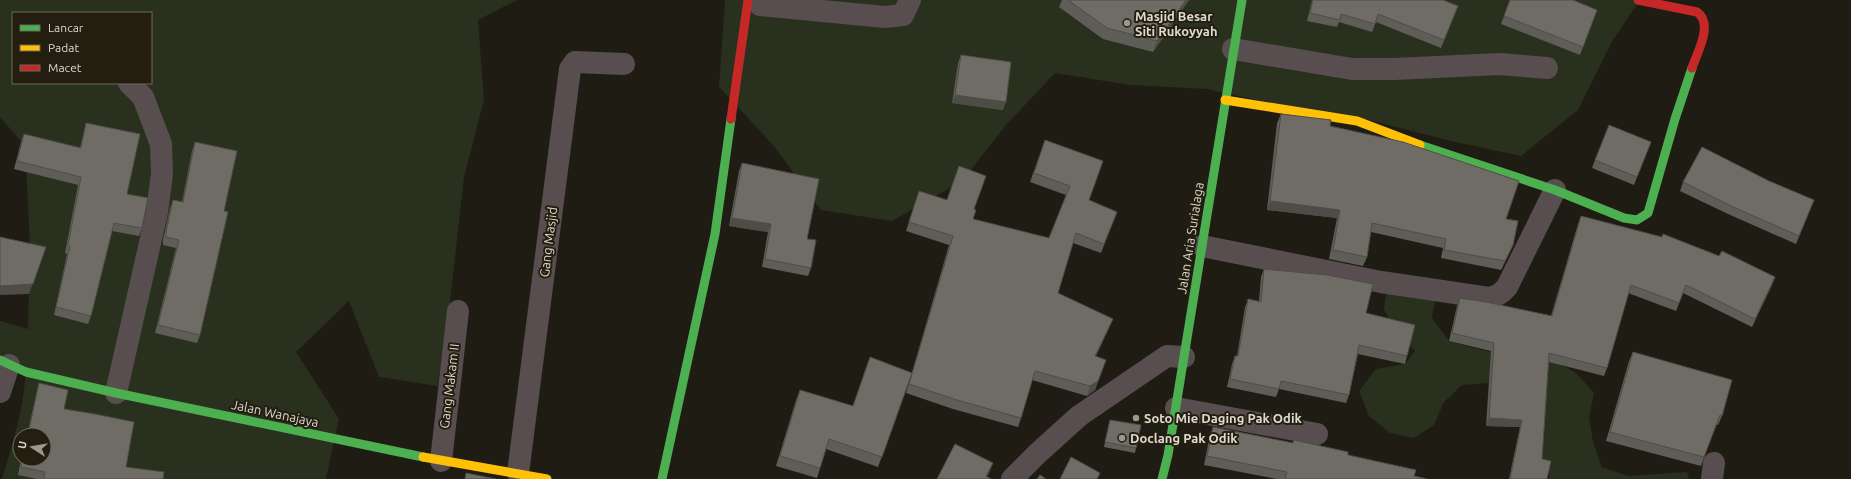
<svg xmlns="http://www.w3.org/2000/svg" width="1851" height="479" viewBox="0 0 1851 479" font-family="Ubuntu,sans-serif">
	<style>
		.green { fill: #29301e; fill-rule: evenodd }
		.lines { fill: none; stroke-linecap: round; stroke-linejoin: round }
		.street { stroke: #584e4f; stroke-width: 22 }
		.fast { stroke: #4caf50; stroke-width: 9 }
		.slow { stroke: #ffc107; stroke-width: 9 }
		.jam { stroke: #c62828; stroke-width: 9 }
		.wall { fill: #5f5d57 }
		.shaded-wall { fill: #4e4c47 }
		.building { fill: #6f6c65; stroke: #4e4c47 }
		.poi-dot { fill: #9a988e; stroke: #241e10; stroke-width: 1.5 }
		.labels { text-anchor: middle; stroke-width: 4; stroke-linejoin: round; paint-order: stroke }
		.poi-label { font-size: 13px; font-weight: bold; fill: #dddad0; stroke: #241e10; text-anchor: start }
		.street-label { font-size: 13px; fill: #dddad0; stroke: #241e10 }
	</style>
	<rect width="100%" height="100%" fill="#1f1c14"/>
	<path class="green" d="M0,0H517L478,20L484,100L464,177L448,319L438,386L379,377L349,301L296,352L339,419L326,479H2C13,444 23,409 26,372L0,359V321L28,329L30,244L25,146L0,117ZM13,13H151V83H13ZM20,435H44V459H20Z
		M725,0H1640L1611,43L1578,110L1521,156L1451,141L1357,117L1284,106L1207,89L1130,85L1055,73L1006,125L962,181L892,221L821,210L773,145L719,87Z
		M1387,288L1436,294L1432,318L1449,341L1477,349L1504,354L1528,366L1555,361L1576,373L1594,393L1589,417L1593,442L1602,467L1628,476L1687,472L1689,479H1550L1548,469L1540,457L1542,429L1489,383L1462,385L1444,402L1434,425L1414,438L1390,433L1369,416L1359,391L1376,369L1405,364L1415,351L1397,334L1384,309Z"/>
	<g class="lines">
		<path class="street" d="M760,5L885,17L903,15L910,0
			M1233,49L1352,69H1394L1500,64L1547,68
			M1202,246L1381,282L1489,298C1497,296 1501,294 1507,287L1555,190
			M0,392L9,365
			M116,393L157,212L162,174L161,144L143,97L129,83
			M1176,408L1317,434
			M441,461L458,311
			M518,473L570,69L575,62L624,64
			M1012,479L1037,454L1079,416L1167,356L1184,357
			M1712,479L1714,463"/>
		<path class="fast" d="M1420,145L1555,190L1624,218L1637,220L1648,213L1675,119L1692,68
			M0,360L26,372L116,393L423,457
			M662,479L715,234L731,119
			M1162,479L1168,455L1242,0"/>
		<path class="slow" d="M1225,100L1357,121L1420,145
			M423,457L547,479"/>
		<path class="jam" d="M1638,0L1697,12C1714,24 1697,53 1692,68
			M731,119L748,0"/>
	</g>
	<path class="wall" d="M1062,0H1189L1153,52L1103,39L1059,7Z
		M1312,0H1443L1458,6L1441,48L1376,22L1372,32L1339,22L1337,27L1307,21Z
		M1510,0L1597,10L1580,55L1501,24Z
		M961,55L1003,110L952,103L958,63Z
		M1281,114L1330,126L1506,219L1513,245L1509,254L1501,270L1441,258L1443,248L1371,232L1367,257L1363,266L1329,259L1337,218L1267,210L1277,123Z
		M86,123L127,194L142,228L139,236L112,231L91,316L88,324L54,315L67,254L65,253L78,185L14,169L21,142L24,134L80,148L84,131Z
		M1045,140L1089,200L1117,212L1101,253L1073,243L1058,293L1109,328L1096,356L1106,360L1095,390L1087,396L1032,380L1021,418L1018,427L953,409L906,393L949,245L906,231L919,191L974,209L973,219L1049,238L1066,195L1030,182Z
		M195,142L224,211L200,335L197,343L155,333L176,248L163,245V240L170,208L173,200L182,202L192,151Z
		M1651,142L1634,185L1592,168L1595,160Z
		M742,163L807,239L811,268L808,276L762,267L768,232L729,226L739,171Z
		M1769,181L1814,200L1796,244L1728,214L1680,191L1683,182Z
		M1581,216L1772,285L1752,327L1683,293L1676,311L1628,293L1607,368L1604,376L1549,362L1542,459L1547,479H1509L1520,427L1486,426L1491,351L1449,341L1457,306L1460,298L1551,316L1578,224Z
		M1264,269L1366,313L1407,356L1405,364L1358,354L1349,395L1346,403L1279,389L1276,397L1227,387L1232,364L1235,356H1237L1245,307L1248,299L1259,301L1261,277Z
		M1633,352L1722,416L1718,425L1716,424L1701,466L1606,441L1629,361Z
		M912,373L878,467L826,449L817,478L776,466L796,400L800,390L853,406Z
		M39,383L64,409L126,467L163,479H37L18,475L21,459H44V435H27L37,391Z
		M1110,420L1136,448L1135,453L1104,447L1109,424Z
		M1213,427L1293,443L1294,440L1348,455L1414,476L1427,479H1277L1204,465L1210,435Z"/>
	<path class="shaded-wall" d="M1186,0H1189L1153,52L1157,41Z
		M955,95L1006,102L1003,110L952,103Z
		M1270,201L1340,210L1337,218L1267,210Z
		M732,218L771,224L768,232L729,226Z
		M46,247L29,294L0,295V286Z
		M1775,277L1772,285L1752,327L1755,319Z
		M1113,319L1109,328L1091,365L1095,356Z
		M1098,381L1095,390L1087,396L1090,386Z
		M1489,418L1522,420L1520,427L1486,426Z
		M993,463L990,471L986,479V476Z"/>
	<path class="building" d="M1068,0H1186L1157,41L1107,28Z
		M1313,0H1443L1458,6L1444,40L1378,14L1375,24L1341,14L1340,20L1310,13Z
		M1510,0H1573L1597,10L1583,47L1504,16Z
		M961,55L1011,62L1006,102L955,95Z
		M1281,114L1331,120L1330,126L1403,142L1519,181L1506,219L1518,221L1513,245L1505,261L1444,250L1446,239L1372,223L1367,257L1333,250L1340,210L1270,201Z
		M86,123L140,134L127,194L148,198L142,228L114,223L91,316L56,307L70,246L68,245L81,177L17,161L24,134L81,148Z
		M1609,125L1651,142L1637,177L1595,160Z
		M1045,140L1103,161L1089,200L1117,212L1104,244L1076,233L1058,293L1113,319L1095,356L1106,360L1098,381L1090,386L1035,371L1021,418L957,400L909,384L953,236L909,222L919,191L947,200L959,166L986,176L974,209L976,210L973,219L1049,238L1070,186L1034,173Z
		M195,142L237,151L224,211L228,212L200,335L158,325L179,240L166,237V232L173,200L183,202Z
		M1702,147L1769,181L1814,200L1799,236L1731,206L1683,182Z
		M742,163L819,179L807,239L816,240L811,268L765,259L771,224L732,218Z
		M1581,216L1662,237L1663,234L1719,256L1722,251L1775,277L1755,319L1686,285L1679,303L1631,285L1607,368L1549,353L1542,459L1551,461L1547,479H1510L1522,420L1489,418L1494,343L1452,333L1460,298L1486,302L1552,316Z
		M0,237L46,247L33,284L0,286Z
		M1264,269L1327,275L1373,284L1366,313L1415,325L1407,356L1359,345L1349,395L1281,381L1279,389L1230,379L1235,356H1238L1248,299L1261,302Z
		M1633,352L1732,380L1722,416L1720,415L1704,457L1610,432Z
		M870,357L912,373L882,457L829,439L820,468L780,456L800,390L853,406Z
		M39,383L68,390L64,409L95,414L134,422L126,467L164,472L163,479H44L45,472L21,467L22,459H44V435H28Z
		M1110,420L1141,425L1136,448L1105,442Z
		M1213,427L1293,443L1294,440L1348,452V455L1416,470L1414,476L1427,479H1285L1287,472L1207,456Z
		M955,444L993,463L986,476L991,479H937Z
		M1071,457L1100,473L1097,479H1060Z
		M466,473L496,479H465Z
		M1040,475L1046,479H1037Z"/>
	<g class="poi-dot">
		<circle cx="1127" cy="23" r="4"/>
		<circle cx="1136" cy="418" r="4"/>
		<circle cx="1122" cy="438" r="4"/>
	</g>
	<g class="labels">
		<g class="poi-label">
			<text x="1135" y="21">Masjid Besar<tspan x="1135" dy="15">Siti Rukoyyah</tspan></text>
			<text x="1144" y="423">Soto Mie Daging Pak Odik</text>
			<text x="1130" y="443">Doclang Pak Odik</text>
		</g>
		<g class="street-label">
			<text transform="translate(1190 238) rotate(-81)" y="5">Jalan Aria Surialaga</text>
			<text transform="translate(548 242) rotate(-83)" y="5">Gang Masjid</text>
			<text transform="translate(449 386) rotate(-83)" y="5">Gang Makam II</text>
			<text transform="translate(275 413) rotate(12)" y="5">Jalan Wanajaya</text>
		</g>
	</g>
	<rect x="12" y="12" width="140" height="72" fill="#241e10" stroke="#6e695d"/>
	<rect x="20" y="25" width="20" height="6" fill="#4caf50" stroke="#6e695d"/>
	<text x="48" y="32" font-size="12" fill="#dddad0">Lancar</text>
	<rect x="20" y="45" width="20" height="6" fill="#ffc107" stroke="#6e695d"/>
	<text x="48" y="52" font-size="12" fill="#dddad0">Padat</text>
	<rect x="20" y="65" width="20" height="6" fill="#c62828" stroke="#6e695d"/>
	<text x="48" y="72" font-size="12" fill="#dddad0">Macet</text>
	<g transform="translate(32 447) rotate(282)"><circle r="19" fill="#241e10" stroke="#6e695d"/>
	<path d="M0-3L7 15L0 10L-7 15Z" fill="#9a988e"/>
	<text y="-6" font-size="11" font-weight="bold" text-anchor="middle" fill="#dddad0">U</text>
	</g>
</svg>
